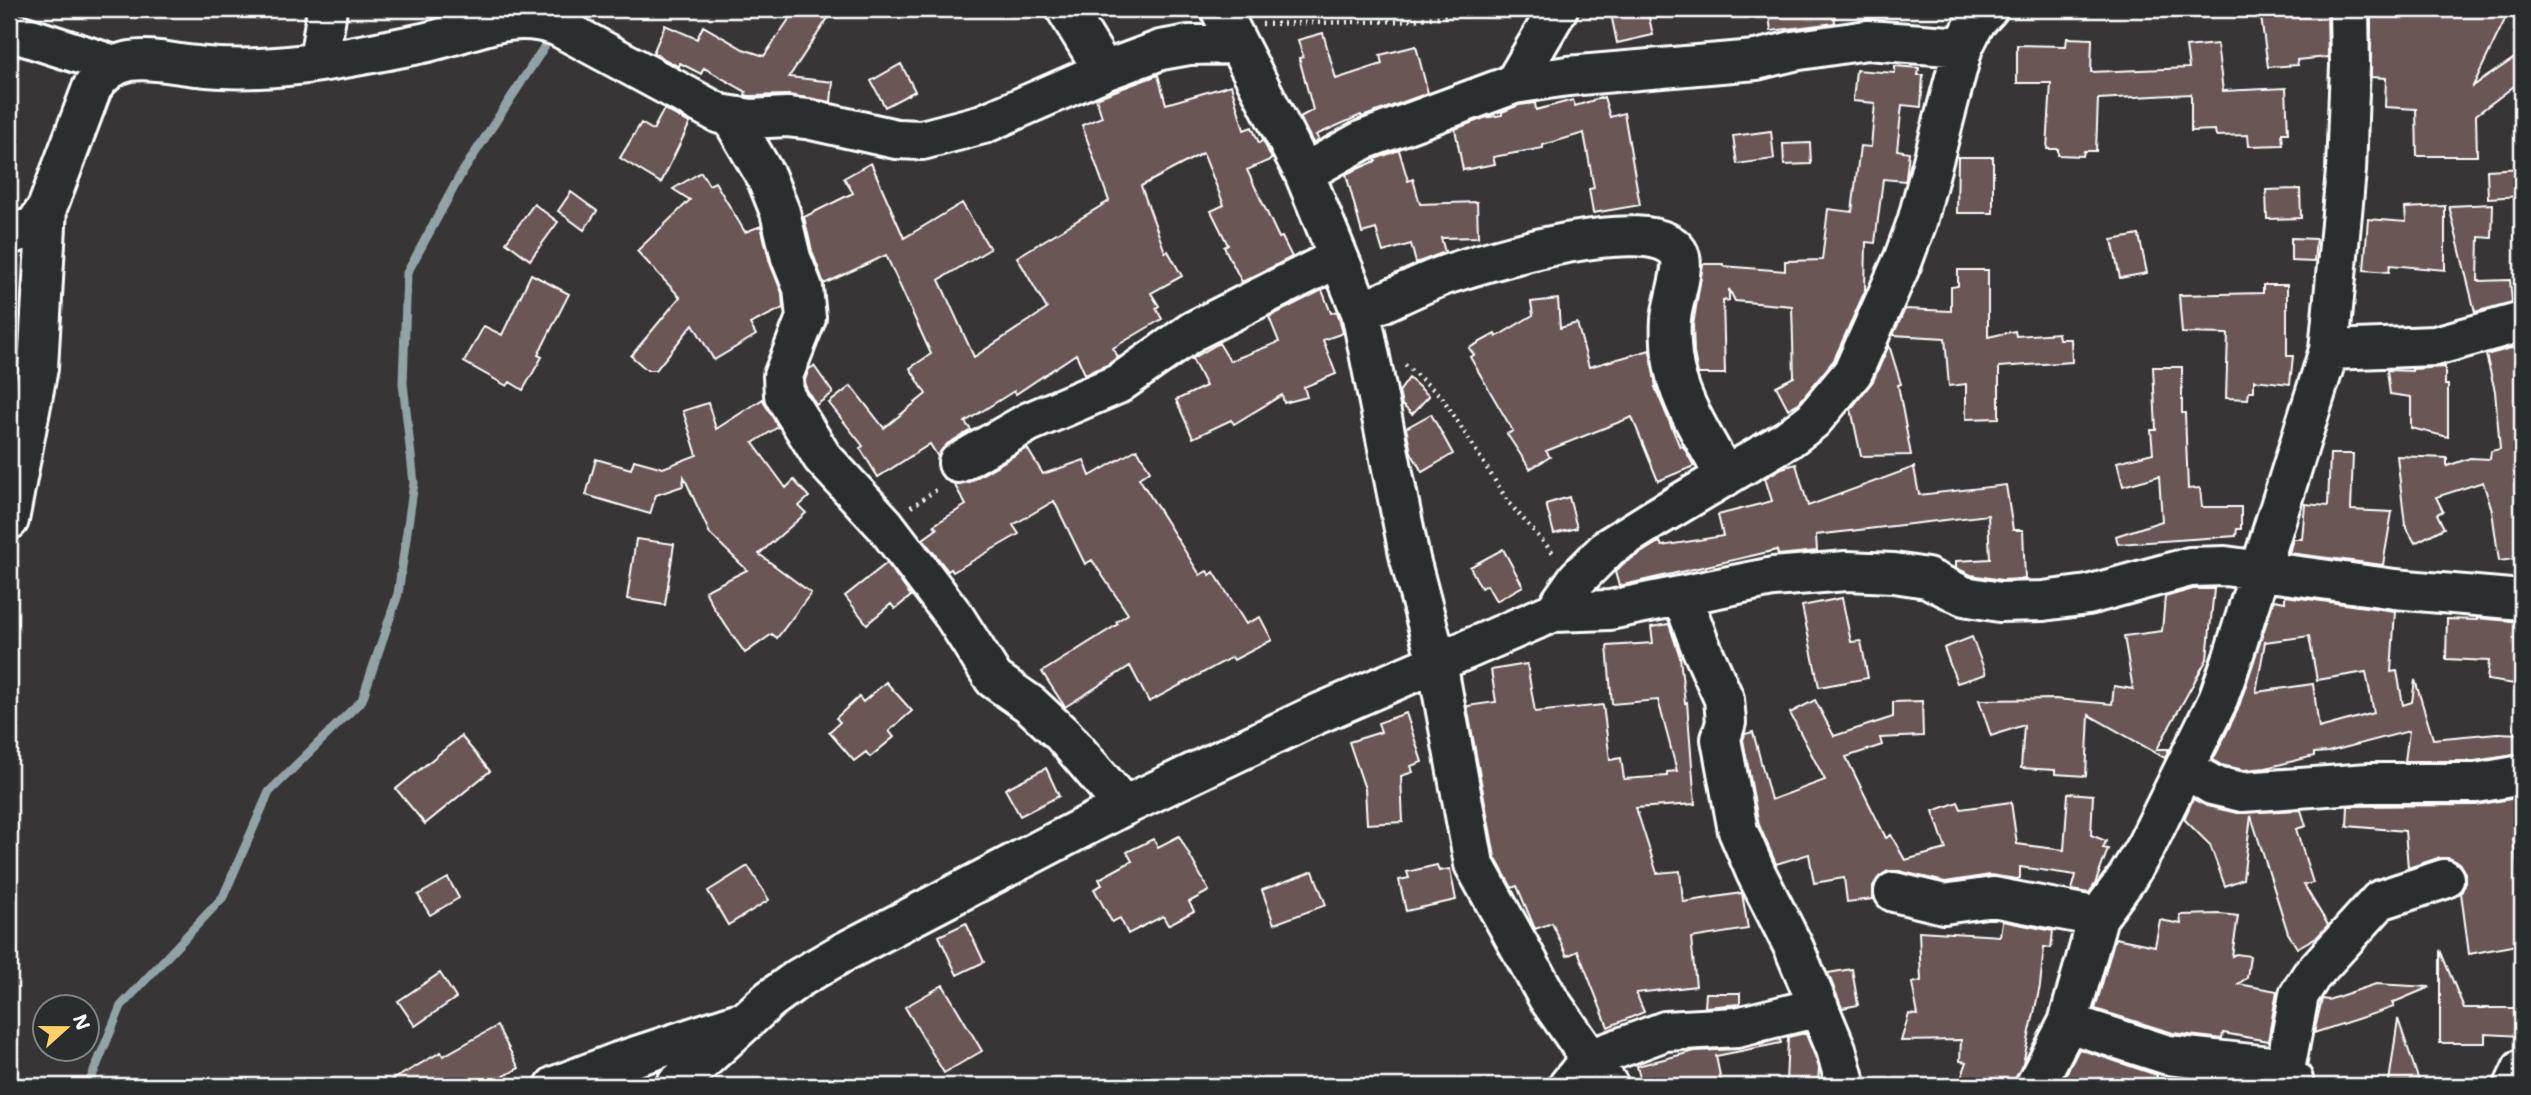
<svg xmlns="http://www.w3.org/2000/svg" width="2531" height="1095" viewBox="0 0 2531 1095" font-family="'Shantell Sans',sans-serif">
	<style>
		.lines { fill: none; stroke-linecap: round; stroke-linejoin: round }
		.stream { stroke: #91a3a6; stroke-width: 9 }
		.building { fill: #695755; stroke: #fff; stroke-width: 2; fill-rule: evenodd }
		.minor-casing { stroke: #fff; stroke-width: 44 }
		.path { stroke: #fff; stroke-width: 4.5; stroke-dasharray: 2 5; stroke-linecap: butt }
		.minor { stroke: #2a2d2e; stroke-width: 38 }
	</style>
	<rect width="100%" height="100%" fill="#373536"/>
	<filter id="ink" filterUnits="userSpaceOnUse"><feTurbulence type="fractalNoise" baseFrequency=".0143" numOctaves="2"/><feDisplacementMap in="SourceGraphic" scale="14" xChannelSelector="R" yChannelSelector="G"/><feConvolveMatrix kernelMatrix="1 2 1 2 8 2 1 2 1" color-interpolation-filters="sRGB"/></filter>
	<g filter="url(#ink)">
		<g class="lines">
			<path class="stream" d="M88,1086L121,1006L223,897L269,792L362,700L398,594L414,483L403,383L407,273L460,176L552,35"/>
		</g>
		<path class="building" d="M796,9H834L789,77L833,82L831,102L789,95L749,96L745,95L746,92L704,68L701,74L680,63L679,67L653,53L665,25L697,39L703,26L743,49L764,56Z
			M1610,9H1647L1653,35L1617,43Z
			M1768,9H1834L1835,23L1771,31Z
			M2371,9H2510L2473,86L2522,53V80L2476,115L2477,156H2417L2416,109L2385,107L2386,78L2371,77Z
			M2327,10L2328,57L2297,60L2298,65L2268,67L2261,17Z
			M1323,33L1336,79L1382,64L1380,55L1416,46L1428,93L1362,117L1361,115L1316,135L1319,140L1313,143L1300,117L1313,110L1299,58L1303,57L1298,40Z
			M2067,38L2092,39L2091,72L2189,68L2186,47L2217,44L2223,91L2286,88L2288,133H2282L2283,145L2249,146L2248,135L2216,136L2215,130L2191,131V94L2098,99L2096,151H2084L2083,156L2058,155V149H2047L2051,83H2017V45L2066,46Z
			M901,64L915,91L885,107L871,81Z
			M1895,66L1919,68L1918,75H1923L1921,107L1902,105L1897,150L1909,152L1906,178L1905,181L1883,179L1875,243L1866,242L1865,291L1834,360L1799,403L1788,409L1776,386L1794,377L1792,306L1735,301L1729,289V301L1723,300L1725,374H1698L1694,353L1693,325L1703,264H1723V266L1785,271V261L1822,260L1828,209L1852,212L1860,146L1871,147L1875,103L1853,101L1856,70L1895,73Z
			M1158,75L1166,104L1231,85L1244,130L1252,127L1259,143L1263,140L1272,159L1247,170L1279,238L1282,237L1292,257L1242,282L1224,247L1228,245L1211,211L1224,205L1203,153L1141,186L1165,252L1168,251L1182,276L1151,293L1159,306L1156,308L1162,319L1113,348L1118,357L1107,365L1085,374L1076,354L1016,394L1014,391L965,422L971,430L947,444L938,457L930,444L878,477L860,448L863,446L829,403L851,386L884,428L926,394L910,368L931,354L886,255L824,284L812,251L804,217L853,193L844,178L871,163L904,238L962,203L990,249L939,280L974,357L1047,309L1017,257L1109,201L1082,125L1102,117L1096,98Z
			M1604,97L1610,117L1624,113L1640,205L1593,213L1589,189L1594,188L1584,133L1543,145V148L1493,157L1495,164L1463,170L1455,129L1484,118L1502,115V112L1519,105L1535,103L1536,110L1573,100L1575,106Z
			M664,109L690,123L661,183L620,158L641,123L653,130Z
			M1771,131L1774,159L1737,164L1733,136Z
			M1810,143L1811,164L1784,165L1783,144Z
			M1399,150L1408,181L1413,179L1420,204L1477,202L1478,237L1441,238L1445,252L1416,263L1411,244L1383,252L1376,229L1362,233L1346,174L1376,161L1375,159Z
			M1958,157H1993V213H1957Z
			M2522,168V196L2488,198L2487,170Z
			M701,172L709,185L715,182L745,232L761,226L770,263L782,293L783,308L750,324L756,335L714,360L693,324L656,370H647L631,356L680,297L637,251L690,200L673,189Z
			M2300,189L2301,218L2267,219L2266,190Z
			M571,192L597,211L584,230L558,211Z
			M534,204L558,222L530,260L506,242Z
			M2493,204L2492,238L2479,237L2478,281L2510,280L2512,302L2475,312L2449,206Z
			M2445,206V270L2390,265L2389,272L2364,270L2368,219L2406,222L2405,208Z
			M2139,235L2147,273L2120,278L2112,240Z
			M2291,238L2316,239L2314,262L2291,261Z
			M1958,270H1988V337L2015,331L2016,336L2058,333L2059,339H2071L2072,362L1999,367V418L1966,419V384L1949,386L1945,338L1893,335L1905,309L1951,311V287L1958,286Z
			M531,274L569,294L538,355L542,357L523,390L510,382L507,386L464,362L484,326L502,335Z
			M2263,285H2287V356H2293L2290,384L2254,380V391H2249L2248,399L2226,398L2228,334L2182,333L2179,295L2263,293Z
			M1322,290L1331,313L1337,311L1343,333L1323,340L1336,374L1304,387L1307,397L1284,403L1282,395L1234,424L1231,420L1193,438L1176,400L1206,386L1192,359L1219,343L1230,361L1279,342L1269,317Z
			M1558,299L1560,328L1577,323L1589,367L1650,350L1656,387H1655L1680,447L1683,446L1694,466L1658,481L1632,417L1546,451L1550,457L1530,469L1507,434L1513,431L1470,357L1474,355L1469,348L1495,334L1496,337L1533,315L1531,302Z
			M1889,345L1901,384L1898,385L1911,455L1861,456L1851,409L1873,381Z
			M2522,345V558L2499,561L2492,511L2483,482L2436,497L2443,511L2437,514L2444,528L2415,543L2405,525L2397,456L2447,458V466L2470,458L2490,459L2491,451L2500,449L2495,391L2486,355Z
			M814,366L833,393L816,405L806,388L805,380L809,369Z
			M2153,367H2182V413H2185L2188,489L2200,488L2202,507H2241V529H2237L2236,536L2118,544L2116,536L2162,521L2159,476L2123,486L2117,462L2153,453L2151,430H2156Z
			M2445,367V385H2448V437L2411,428V397L2390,394L2387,370L2412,371V369Z
			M1409,378L1429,396L1412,414L1402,405L1399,392Z
			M763,399L778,427L753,443L786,488L794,480L809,497L799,506L806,513L759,554L811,593L777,638L772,634L745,653L715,610L705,591L747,570L710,534L684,477L683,486L656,495L650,514L586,495L596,459L631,469L634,460L663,468L697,455L683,411L708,403L716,429Z
			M1431,414L1453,454L1422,472L1411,452L1406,428Z
			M1027,448L1043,474L1084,460L1090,476L1137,449L1150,471L1139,478L1200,575L1207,571L1210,575L1214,572L1246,624L1260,617L1272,640L1234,660L1232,657L1149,702L1130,666L1065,707L1042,672L1118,624L1116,622L1128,614L1092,560L1085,564L1054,501L1013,525L1019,534L953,572L951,569L948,571L923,539L937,529L934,525L966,505L954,484L969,482Z
			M2330,454H2353L2351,510L2392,512L2383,565L2289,553L2293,539H2302L2305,504L2328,506Z
			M1796,464L1808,506L1914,467L1919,495L2006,485L2013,530H2023L2025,579L2002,580L1971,575L1956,568V561L1990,559L1988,515L1816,535L1817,551L1778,555L1777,550L1619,586L1615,572L1623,564L1657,543L1660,542L1662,546L1723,536L1718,515L1772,501L1765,478L1782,468Z
			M1569,497L1577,528L1554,534L1546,504Z
			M636,539L674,544L665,605L627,599Z
			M1503,549L1523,586L1496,601L1487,585L1481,588L1470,567Z
			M887,563L911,596L895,609L891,604L867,624L845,596Z
			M2193,589H2214L2207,659L2157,749H2169L2165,758L2089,715L2086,776L2055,774V770L2021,768L2024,725L1991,736L1979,700L2055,699L2112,704L2114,686L2133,689L2124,636L2162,631L2165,597Z
			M2285,596L2395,611L2391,672L2397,671L2403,705L2412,702L2415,680L2433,739L2497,733L2522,734V754L2474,761H2405L2409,731L2328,752L2314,753V756L2266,768L2244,770L2221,765L2213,760L2238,709L2274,600L2285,602ZM2309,636L2317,680L2366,672L2374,713L2319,728L2313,684L2256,692L2265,642Z
			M1842,598L1851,642L1861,641L1868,678L1819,687L1802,606Z
			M2477,618L2522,622V685L2487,680L2489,661L2446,659L2447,619L2477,620Z
			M1669,624L1680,657L1685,703L1687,702L1695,804L1636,808L1657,873L1680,871L1683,902L1742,893L1748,929L1691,938L1696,986L1636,993L1644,1012L1608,1027L1578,951L1567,956L1552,923L1535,929L1517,886L1512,888L1495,857L1467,706L1496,702L1491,670L1527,664L1535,712L1603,705L1610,760L1621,758L1624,779L1667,776V772L1677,771L1658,700L1612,704L1607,646L1653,643L1651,627Z
			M1972,637L1986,674L1957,683L1944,648Z
			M886,682L912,711L889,731L894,737L870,757L866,752L854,761L829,732L840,722L836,718L859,697L863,702Z
			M1815,700L1834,736L1893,717V702L1922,701L1923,736L1880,738L1882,745L1846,757L1886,838L1891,835L1905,860L1946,849L1933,811L1958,802L1961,809L2011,802L2017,844L2064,850L2068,793L2093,795L2091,835L2106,841L2103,848L2108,849L2095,884L2089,893L2072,890L2076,875L2020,867V878L2017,879L1990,875L1945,882L1899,871H1888L1879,877L1873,886V899L1847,902L1844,878L1814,883L1809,854L1776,864L1759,825L1743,740L1745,734L1753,732L1771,800L1825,780L1790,713Z
			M1406,713L1422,762L1411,766L1413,772L1401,776L1403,822L1367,824L1365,789L1349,742L1381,732L1378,723Z
			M461,736L490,771L425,824L396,789Z
			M1046,768L1059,796L1020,816L1005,789Z
			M2522,797V836L2513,838L2522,901V944L2469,954L2461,893L2465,884V873L2459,863L2449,858H2438L2408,868L2405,831L2347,826L2348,806L2476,805Z
			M2193,799L2207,806L2237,813L2301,810L2306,826L2296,829L2313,883L2304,885L2328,925L2318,936L2297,948L2288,933L2251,816L2243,879L2225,886L2210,845L2184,819Z
			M1179,836L1209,891L1189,902L1194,911L1168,925L1163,916L1128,934L1120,918L1112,922L1094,889L1102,885L1099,879L1132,861L1127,852L1153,839L1158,847Z
			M1437,865L1439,871L1450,869L1456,900L1406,911L1399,880L1409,878L1407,872Z
			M748,866L769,900L728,925L708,891Z
			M1313,871L1326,905L1274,924L1262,890Z
			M448,878L459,898L430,915L418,895Z
			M2220,914L2238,916L2232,956L2236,954L2250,956L2247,978L2238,984L2277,991L2268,1041L2223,1033L2222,1039L2173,1033L2095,1009L2115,938L2155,946L2160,920L2181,924L2180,915Z
			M2002,921L2053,931L2051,948L2044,947L2040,986L2023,1063L2013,1086H1958L1967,1062L1960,1061L1961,1040L1901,1041L1909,1014L1918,1015L1912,983L1921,981L1919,931L2000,936Z
			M966,923L984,962L957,975L939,936Z
			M2440,950L2464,1008H2522V1036L2485,1034V1043H2440Z
			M1852,969L1858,1005L1842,1008L1828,973Z
			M440,973L456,998L415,1026L398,1001Z
			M2376,984L2430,987L2392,1003L2394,1007L2314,1033L2322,999L2328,1000Z
			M943,985L982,1051L944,1073L905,1007Z
			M1706,993H1740V1004L1705,1007Z
			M2398,1019L2419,1081L2389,1082Z
			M497,1026L519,1068L486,1086H382L441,1052L443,1056Z
			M1801,1034H1806L1815,1056L1819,1068L1818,1084L1786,1083L1788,1037Z
			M1780,1039L1781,1043L1716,1056L1722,1086H1642L1637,1066L1695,1051L1738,1049Z
			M2079,1049L2157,1075L2155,1086H2060Z"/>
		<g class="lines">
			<g class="minor-casing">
				<path id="minor" d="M1066,9L1104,71
					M1220,9L1304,173L1361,312L1410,559L1437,662L1474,864L1548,998L1609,1086
					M9,31L114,65
					M319,61L327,9
					M1514,84L1558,9
					M731,117L766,177L780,212L791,258L803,288L806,318L783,376L784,395L822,457L885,525L954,616L994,679L1031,705L1063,735L1124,806
					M1304,173L1363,140L1514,84L1568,76L1756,60L1793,51L1867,40L1963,47
					M9,235L35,226L47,208L92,88C119,47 155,62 197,66C270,75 347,58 418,44C468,35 507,8 557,26L720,114L751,119L787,117L807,119L896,139L922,140L983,124L1104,71L1161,50L1189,45L1237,44
					M1361,312C1390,300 1419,284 1448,274C1488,261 1651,211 1678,252C1687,266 1672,302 1671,319C1670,331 1671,345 1672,356C1677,400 1705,438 1725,477
					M2329,350L2435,346L2522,322
					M958,463L1029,422L1118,384L1193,331L1338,258
					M9,520L38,368L47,208
					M1682,596L1700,645L1724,699L1726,722L1721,739L1738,831L1756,873L1794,948L1836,1049L1846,1086
					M1554,612L1577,579L1609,547L1657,517L1788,439L1813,420L1853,372L1903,260L1917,222L1963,47L1975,23L1988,9
					M2185,768L2212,785L2242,792L2369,783H2476L2522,775
					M1894,892L1944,904L1993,897L2098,917
					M2068,1023L2168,1055L2270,1066L2285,1070L2293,1080V1086
					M2285,1070L2299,995L2311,976L2380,900L2444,879
					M555,1086L618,1062L737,1023
					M675,1086L769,1000L799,978L844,952L1124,806L1313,716L1554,612L1610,610L1773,577L1846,571L1894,573L1927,578L1964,596L2000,602L2043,601L2088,595L2190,567L2225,566L2395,589L2522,600
					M1568,1086L1590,1059L1665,1031L1737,1027L1819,1007
					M2035,1086L2068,1023L2098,917L2127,878L2146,846L2217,702L2233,657L2329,350L2346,171L2350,65L2349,9
					M2514,1086L2522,1069"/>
			</g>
			<path class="path" d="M1262,24L1403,21L1502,9
				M1405,365L1442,397L1509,503L1555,555
				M911,507L939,488"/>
			<use href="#minor" class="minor"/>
		</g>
	</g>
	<rect width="2531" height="1095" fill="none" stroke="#2a2d2e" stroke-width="35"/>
	<rect x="18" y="18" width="2496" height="1060" fill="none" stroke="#fff" stroke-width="2.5" filter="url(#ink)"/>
	<g transform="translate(66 1028) rotate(69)"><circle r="33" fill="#2a2d2e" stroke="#7f8182" stroke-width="2"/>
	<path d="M0-5L12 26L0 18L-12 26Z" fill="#ffd166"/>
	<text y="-10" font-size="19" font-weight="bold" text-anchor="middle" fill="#ffffff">N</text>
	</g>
</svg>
